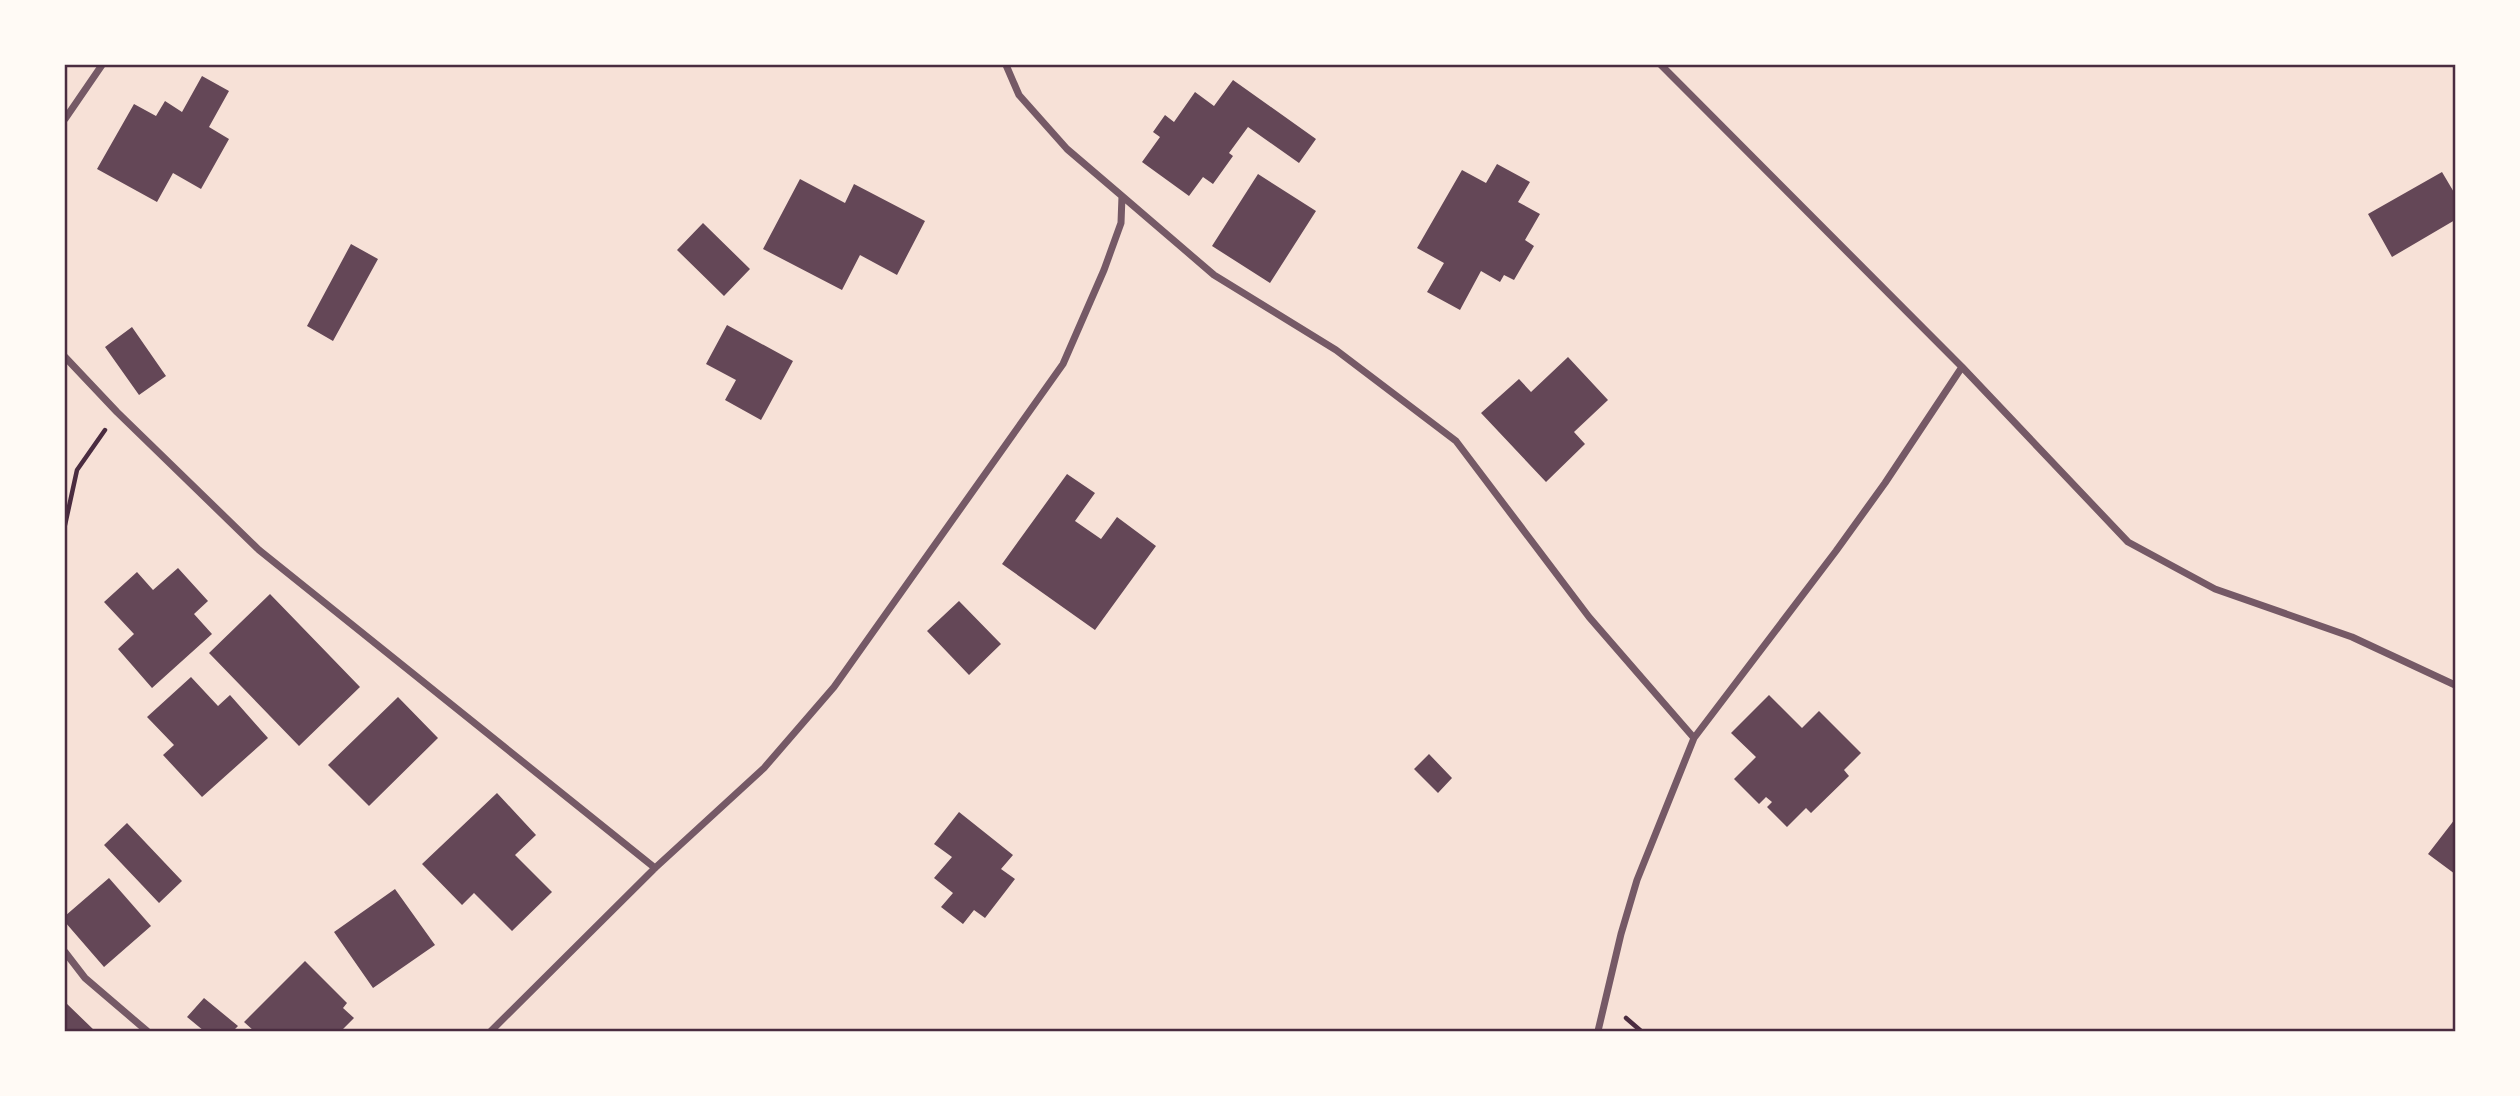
<svg xmlns="http://www.w3.org/2000/svg" width="2520" height="1096" viewBox="0 0 2520 1096" font-family="'PT Sans Narrow',sans-serif">
	<style>
		.building { fill: #644757 }
		.lines { fill: none; stroke-linecap: round; stroke-linejoin: round }
		.path { stroke: #4a2c40; stroke-width: 4.5 }
		.minor { stroke: #755966; stroke-width: 7 }
		.neatline { fill: none; stroke: #4a2c40; stroke-width: 2.5 }
	</style>
	<rect width="100%" height="100%" fill="#f7e1d7"/>
	<path class="building" d="M202,76L229,91L209,127L229,139L201,189L173,173L157,202L97,169L134,104L156,116L165,101L182,112Z
		M1233,80L1316,139L1299,163L1248,127L1229,153L1233,156L1213,184L1203,177L1189,196L1142,162L1160,137L1153,132L1165,115L1174,122L1195,92L1214,106Z
		M1497,164L1530,182L1518,202L1540,214L1525,240L1534,246L1514,280L1504,275L1500,282L1481,271L1460,310L1427,292L1444,263L1417,248L1462,170L1486,183Z
		M2442,172L2455,194V220L2392,257L2368,214Z
		M1258,174L1316,211L1270,283L1212,246Z
		M800,179L845,203L854,184L925,221L897,275L860,255L842,290L763,249Z
		M703,223L750,269L724,296L677,250Z
		M351,244L378,259L333,341L307,326Z
		M727,325L793,361L761,420L725,400L736,380L706,364Z
		M132,327L166,376L139,395L105,347Z
		M1568,357L1608,400L1574,432L1585,444L1546,482L1481,413L1519,379L1531,392Z
		M1067,474L1095,493L1075,521L1101,539L1117,517L1156,546L1095,630L1002,564Z
		M178,568L208,601L194,614L212,634L152,688L118,649L134,634L104,602L137,572L153,590Z
		M270,594L360,687L299,746L209,653Z
		M959,601L1001,644L969,675L927,631Z
		M191,677L218,706L230,695L268,738L202,797L163,755L174,745L147,717Z
		M1769,695L1802,728L1819,711L1861,753L1844,770L1849,776L1811,813L1806,808L1787,827L1767,807L1772,802L1766,797L1759,804L1734,779L1756,757L1731,733Z
		M398,697L438,738L369,806L328,765Z
		M1429,754L1452,778L1438,793L1414,769Z
		M497,793L536,835L515,855L552,892L512,931L474,893L462,905L422,864Z
		M959,812L1013,855L1001,869L1015,879L985,918L974,910L963,924L941,907L953,893L934,878L952,857L934,844Z
		M2455,819V874L2428,854Z
		M127,823L182,881L159,903L104,845Z
		M109,878L151,926L104,967L65,922V916Z
		M395,889L435,945L373,988L334,932Z
		M305,961L347,1003L343,1008L354,1018L341,1031H254L244,1022Z
		M204,998L238,1026L233,1031H204L187,1017Z
		M65,1002L95,1031H65Z"/>
	<g class="lines">
		<path class="path" d="M65,525L77,470L105,430
			M1626,1018L1641,1031"/>
		<path class="minor" d="M1661,65L1962,367L2128,542L2215,589L2352,637L2455,685
			M65,119L102,65
			M1122,196L1214,275L1336,350L1456,441L1589,617L1694,738
			M65,357L117,412L259,550L655,868
			M65,952L85,978L147,1031
			M491,1031L655,868L764,768L834,687L1063,364L1104,270L1121,223L1122,196L1067,149L1019,95L1006,65
			M1598,1031L1621,934L1637,880L1694,738L1836,551L1885,483L1962,367"/>
	</g>
	<rect width="2520" height="1096" fill="none" stroke="#fffaf5" stroke-width="133"/>
	<rect x="66" y="66" width="2388" height="964" class="neatline"/>
</svg>
